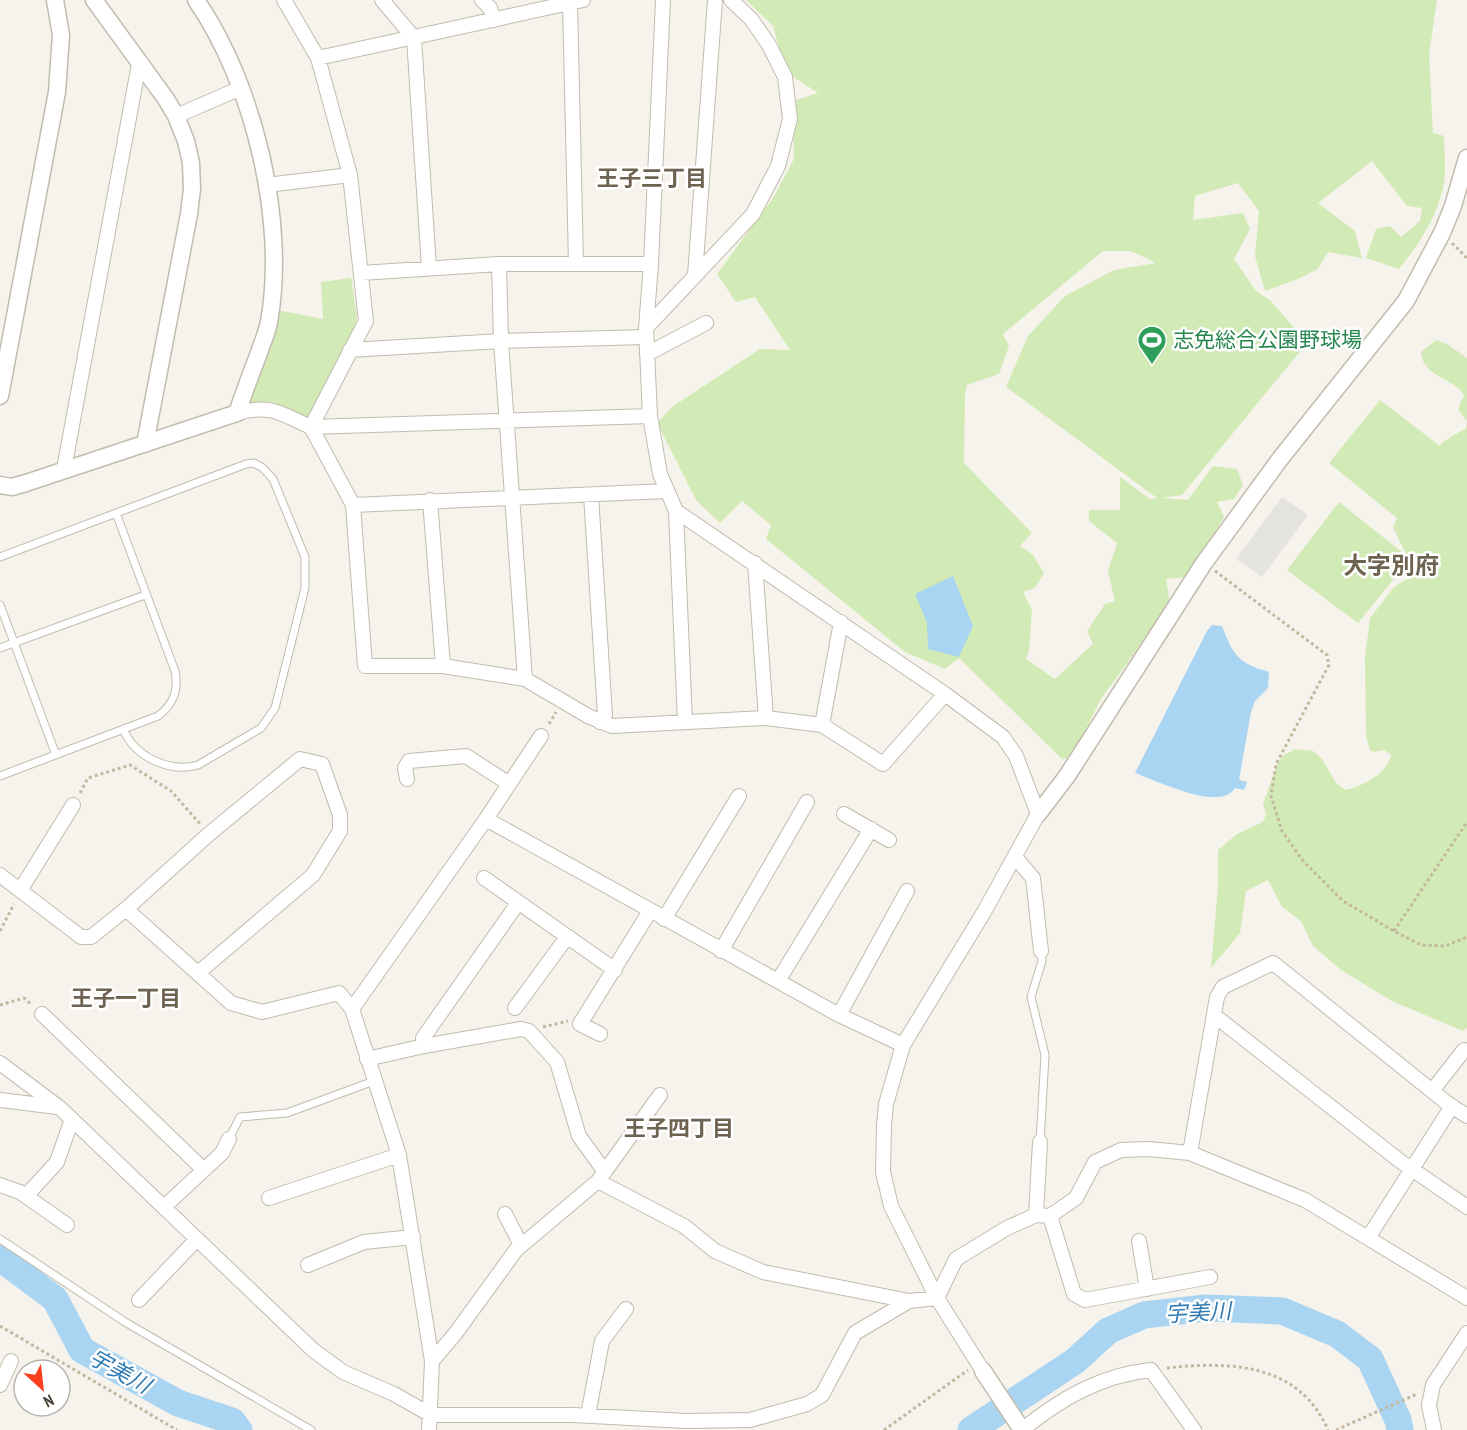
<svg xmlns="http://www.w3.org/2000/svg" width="1467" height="1430" viewBox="0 0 1467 1430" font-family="'PT Sans Narrow','Noto Sans JP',sans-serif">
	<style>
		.green { fill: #d2eab5; fill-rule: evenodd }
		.parking { fill: #e5e3e0 }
		.water { fill: #a9d4f2 }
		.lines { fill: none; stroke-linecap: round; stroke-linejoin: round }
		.river { stroke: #a9d4f2; stroke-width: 27 }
		.service-casing { stroke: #c2bbae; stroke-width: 9 }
		.minor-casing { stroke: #c2bbae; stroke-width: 16 }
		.tertiary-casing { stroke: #c2bbae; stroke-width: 19 }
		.path { stroke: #c4b79f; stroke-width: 3; stroke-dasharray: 3 3; stroke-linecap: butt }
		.service { stroke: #fff; stroke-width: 7 }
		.minor { stroke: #fff; stroke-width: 14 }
		.tertiary { stroke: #fff; stroke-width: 16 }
		.labels { text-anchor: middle; stroke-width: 5; stroke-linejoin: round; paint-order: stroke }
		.leisure-label { font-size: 21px; fill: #27864d; stroke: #fff; text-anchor: start }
		.neighbourhood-label { font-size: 22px; font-weight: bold; fill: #6e6250; stroke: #fff }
		.water-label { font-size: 22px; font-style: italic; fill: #2e7ab2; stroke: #fff }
		.quarter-label { font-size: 24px; font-weight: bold; fill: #6e6250; stroke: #fff }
	</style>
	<rect width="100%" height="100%" fill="#f6f3ec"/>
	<path class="green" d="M746,0H1437L1429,54L1433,133L1444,136C1444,152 1447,172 1443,188C1436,219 1419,244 1399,269L1366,258L1376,229L1390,226L1401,237L1420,221L1422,208L1407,206L1372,161L1318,203L1355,231L1362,258L1328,252L1318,269L1298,279L1265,291L1255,256L1259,211L1238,183L1195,196L1193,220L1243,213L1250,229L1234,259L1256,291L1271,301L1307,343L1182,495L1162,498L1188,500L1213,466L1237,469L1243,485L1234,499L1217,502L1224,517L1188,577L1166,579L1170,604L1101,699L1084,733L1086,758L1062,759L959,658L945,669L905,652L766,539L771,525L742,501L720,523L696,500L657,423L672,407L760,349L790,350L755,297L736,302L717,274L773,198L794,159L793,101L818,93L786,72L773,26ZM1103,251H1131L1156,263L1114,270L1065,296L1028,336L1006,387L1157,498L1150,499L1120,477V510H1089V521L1117,543L1108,571L1115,601L1105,604L1087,631L1093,644L1055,679L1026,659L1029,651L1032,610L1023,592L1035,588L1044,573L1033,555L1020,546L1032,533L964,463L965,395L967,385L999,374L1009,346L1003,334Z
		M351,278L357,317L354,329L308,421L272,402L249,403L277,310L323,319L321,282Z
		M1436,340L1447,344L1467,358V1028L1463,1031L1392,1001L1341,970L1313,946L1301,921L1282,907L1268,880L1246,891L1240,933L1211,968L1218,886V850L1237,834L1263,822L1266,814L1263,804L1278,762L1284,755L1295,749L1313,751L1322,759L1336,783L1345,790C1362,787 1388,773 1391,755L1384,750L1374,752L1370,750L1366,736L1365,657L1370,618L1394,587L1407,579L1411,564L1409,560L1358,623L1287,570L1339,502L1407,556L1393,527L1397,518L1329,463L1380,400L1440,446L1443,442L1466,428L1467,421L1459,411V405L1464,396C1457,378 1423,379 1421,352Z"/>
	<path class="parking" d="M1282,497L1308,515L1262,577L1236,559Z"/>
	<path class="water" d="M953,576L973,626L959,657L928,649L927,622L915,594Z
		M1212,625L1222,626C1233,655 1238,663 1269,672L1268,688L1255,701L1251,712L1239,780L1247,782L1244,790L1235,788C1221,813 1156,780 1135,773L1207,631Z
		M1402,1411L1409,1430H1394L1391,1416Z"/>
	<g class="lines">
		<path class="river" d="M0,1258L55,1299L82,1350L178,1403L232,1421L239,1430
			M971,1430L1075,1361L1108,1331L1144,1315L1206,1308L1282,1311L1337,1334L1370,1359L1398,1420L1400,1430"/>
		<g class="service-casing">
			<path id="service" d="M0,557L246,464L254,463L263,468L273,479L305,557V588L275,708L261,728L198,765C169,773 135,757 123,729
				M0,605L56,755
				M0,648L145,595
				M0,776L158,716C174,704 179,690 175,671L116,513
				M229,1139L240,1117L287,1113L374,1081
				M1040,1142L1045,1055L1031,997L1042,961L1041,951
				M0,1239L125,1322L311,1430"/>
		</g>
		<g class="minor-casing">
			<path id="minor" d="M284,0L318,58L350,175L366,321L311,427
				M382,0L414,38L429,268
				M482,0L490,8L494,20
				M663,0L651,264L646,328L650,416L660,474L676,511L685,722
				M570,2L576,263
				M318,58L583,0
				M176,116L241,88
				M267,185L350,175
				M499,264L501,341L525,679
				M361,273L499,264H651
				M695,276L715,0
				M646,328L753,214L778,166L790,119L785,77L769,45L751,19L731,0
				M350,350L501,341L646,337
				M647,354L706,323
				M237,413C272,404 279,413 311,427L650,416
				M311,427L353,505L365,666H443L525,679L588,716L612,726L766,718L822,725L883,764L945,694
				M64,469L139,64
				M591,495L605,715L600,722
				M430,500L443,666
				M353,505L667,491
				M676,511L945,694L1003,737L1016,756L1038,814L984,912L903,1045L886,1104L884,1126L883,1172L891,1206L937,1298L983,1371
				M755,563L766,718
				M822,725L841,622
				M407,779L405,768L409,761L466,756L508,783
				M844,814L889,840
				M486,819L541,736
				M1015,857L1033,878L1041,951
				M0,875L81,937H91L126,909L209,834L300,759L322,764L340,815V831L313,875L198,973
				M484,878L615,970
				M21,889L73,805
				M126,909L231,1003L262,1012L339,993L352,1009L399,1155L432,1361L429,1430
				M664,919L739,796
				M721,951L807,802
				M778,981L871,829
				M515,1008L567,937
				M352,1009L486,819L839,1015L903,1045
				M42,1014L204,1170
				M839,1015L907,891
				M1215,1016L1400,1161L1467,1207
				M600,1034L580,1024L650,911
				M424,1046L423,1038L518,903
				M367,1059L424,1046L521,1029L529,1031L557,1062L579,1136L605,1172
				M0,1063L60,1108L313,1350L343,1372L394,1394L431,1415H573L686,1421L750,1420L807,1404L822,1395L855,1333L909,1301
				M1432,1091L1464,1050
				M0,1100L57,1107
				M1190,1153L1217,997L1223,987L1273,963L1447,1103L1467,1116
				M598,1181L684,1226L715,1251L763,1272L909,1301L937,1298L956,1259L1007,1228L1036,1215L1050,1216L1076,1198L1095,1162L1121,1150L1148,1149L1190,1153L1305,1200L1467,1298
				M0,1185L20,1192L67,1225
				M26,1196L57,1162L72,1119
				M269,1198L399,1155
				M164,1207L222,1153L229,1139
				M505,1214L521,1245
				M1036,1215L1040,1142
				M1050,1216L1074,1294L1085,1300L1210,1277
				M1368,1238L1452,1106
				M1139,1241L1147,1289
				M308,1265L364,1242L413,1237
				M139,1300L197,1239
				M432,1361L455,1334L516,1250L598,1181L660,1095
				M0,1385L11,1361
				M588,1415L602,1341L626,1309
				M1022,1430C1060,1399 1101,1375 1151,1370L1194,1430
				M1434,1430L1429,1405L1433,1385L1467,1333"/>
		</g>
		<g class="tertiary-casing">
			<path id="tertiary" d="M94,0L166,99L176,116L186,141L191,163L192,189L189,214L145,444
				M0,396L57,92L61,35L55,0
				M0,485L12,487L26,483L237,413C244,393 251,373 259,353C262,343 267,333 269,322C287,222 254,84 196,0
				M1038,814L1067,776L1204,563L1280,459L1406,301L1442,233L1453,206L1467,158
				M983,1371L1022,1430"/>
		</g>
		<path class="path" d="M1452,243L1467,258
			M1215,571L1327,655L1329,665L1276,764L1271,796L1282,831L1303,861L1343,901L1394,931L1421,945L1445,946L1467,937
			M549,724L556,712
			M80,793L88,778L130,765L171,791L201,825
			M0,931L14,904
			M1394,931L1467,822
			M0,1005L24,998L32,1005
			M543,1027L568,1021
			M0,1326L177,1430
			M1167,1368C1230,1361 1299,1363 1328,1430
			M884,1430L968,1370
			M1336,1430L1417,1394"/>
		<use href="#service" class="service"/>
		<use href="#minor" class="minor"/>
		<use href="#tertiary" class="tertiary"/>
	</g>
	<defs>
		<g id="stadium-pin" transform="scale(1.5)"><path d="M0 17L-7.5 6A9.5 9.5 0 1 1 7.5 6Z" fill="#2e9e5b" stroke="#fff"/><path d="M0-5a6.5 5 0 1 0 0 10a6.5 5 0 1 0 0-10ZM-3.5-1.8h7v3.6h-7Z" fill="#fff"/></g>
	</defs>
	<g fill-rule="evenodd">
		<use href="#stadium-pin" x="1152" y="340"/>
	</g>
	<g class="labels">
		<g class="leisure-label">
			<text x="1173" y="347">志免総合公園野球場</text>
		</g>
		<g class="neighbourhood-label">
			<text x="652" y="186">王子三丁目</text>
			<text x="126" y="1006">王子一丁目</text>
			<text x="679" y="1136">王子四丁目</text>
		</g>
		<g class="water-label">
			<text transform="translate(1198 1312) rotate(-3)" y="8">宇美川</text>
			<text transform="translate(120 1371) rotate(29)" y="8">宇美川</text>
		</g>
		<g class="quarter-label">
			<text x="1391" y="574">大字別府</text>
		</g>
	</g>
	<g transform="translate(42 1388) rotate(153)"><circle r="28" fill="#ffffff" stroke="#b7b4b0" stroke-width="1.5"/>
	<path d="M0-4.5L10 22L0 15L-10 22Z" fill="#fc3f1d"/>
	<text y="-9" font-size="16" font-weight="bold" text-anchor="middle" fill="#4b4439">N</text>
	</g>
</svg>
